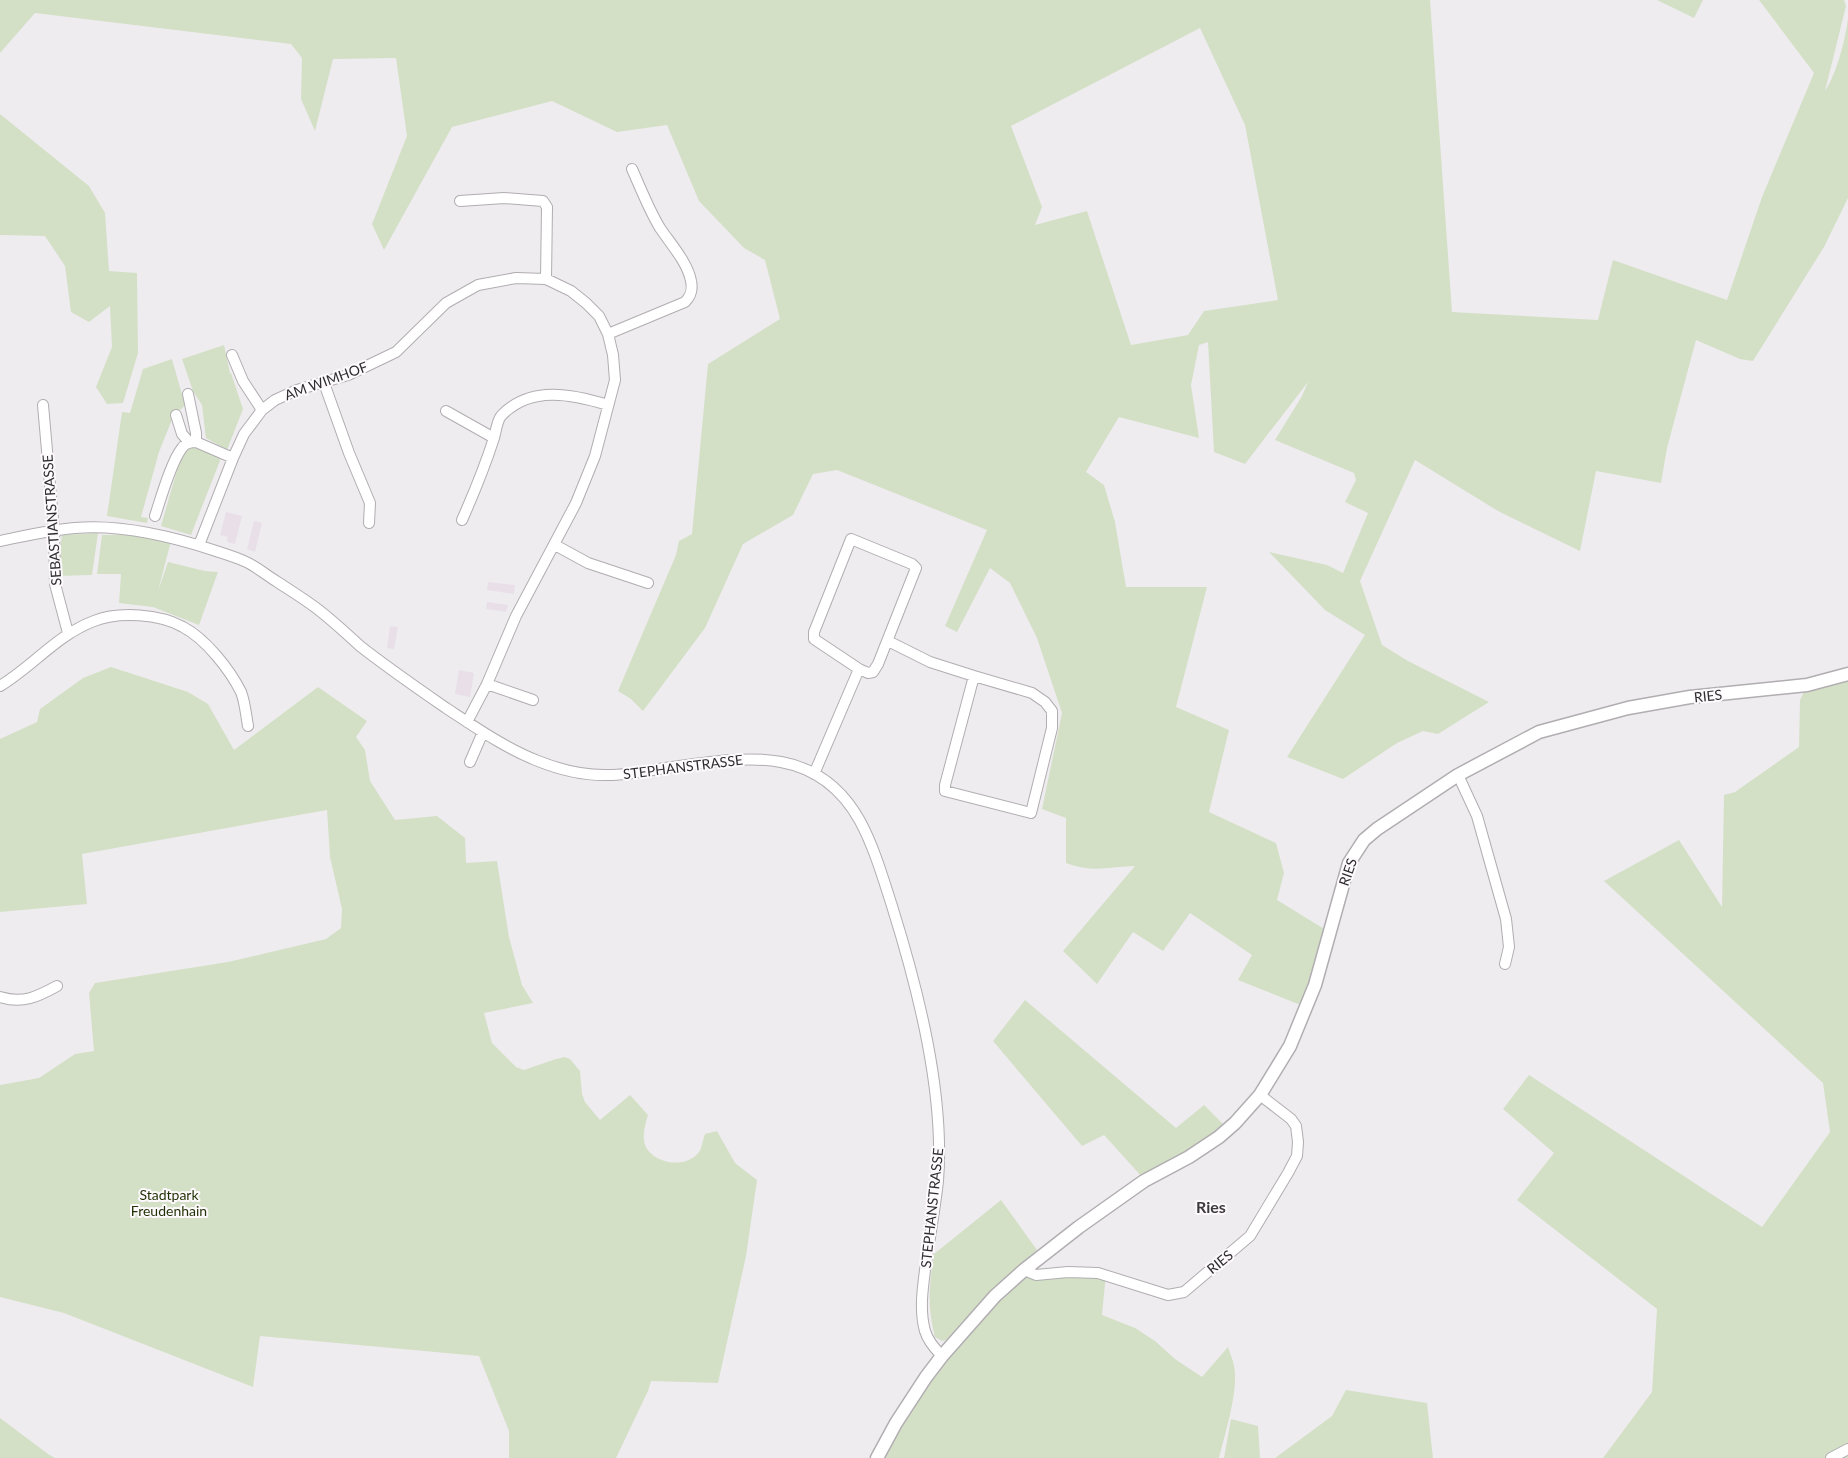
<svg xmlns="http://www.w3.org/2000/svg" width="1848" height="1458" viewBox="0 0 1848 1458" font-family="Lato,sans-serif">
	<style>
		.built { fill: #e8dfe9 }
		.green { fill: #d3e0c6; fill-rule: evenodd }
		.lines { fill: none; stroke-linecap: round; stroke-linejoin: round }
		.minor-casing { stroke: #b1adb1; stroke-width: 12 }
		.tertiary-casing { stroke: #b1adb1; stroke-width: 15 }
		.minor { stroke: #fff; stroke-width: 10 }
		.tertiary { stroke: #fff; stroke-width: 12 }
		.labels { text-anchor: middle; stroke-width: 4; stroke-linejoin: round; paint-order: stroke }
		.street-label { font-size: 14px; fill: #2e2d2e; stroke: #fdf9fd }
		.park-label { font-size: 14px; fill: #1f3002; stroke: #fdf9fd }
		.quarter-label { font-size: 16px; font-weight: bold; fill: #3d3a3d; stroke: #fdf9fd }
	</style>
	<rect width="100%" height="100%" fill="#efecf0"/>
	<path class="built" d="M226,512L242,516L235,544L227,542L228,537L220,535Z
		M254,521L262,523L255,552L247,549Z
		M488,582L515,585L514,594L487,590Z
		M487,602L508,605L506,612L486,609Z
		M390,626L398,627L394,649L387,648Z
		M459,670L474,673L470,697L455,694Z"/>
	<path class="green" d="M0,0H1430L1452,312L1598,320L1613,260L1727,300L1762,197L1814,73L1759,0H1844L1846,6L1825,91C1837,73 1845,40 1848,19V198L1824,247L1753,361L1740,359L1696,340L1667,448L1661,483L1596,471L1580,551L1498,511L1415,460L1360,581L1382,645L1408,661L1489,702L1438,734L1423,731L1397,743L1343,779L1287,757L1365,635L1325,610L1269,552L1327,565L1343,573L1368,513L1345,502L1356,480L1354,473L1275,440L1302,396L1308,382L1245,464L1214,452L1208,342L1199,345L1191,385L1199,438L1119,417L1086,472L1104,485L1115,522L1126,587H1207L1176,707L1229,730L1209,812L1276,843L1284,873L1277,900L1326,930L1321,951L1302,1003L1298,1004L1238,980L1252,955L1190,913L1163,951L1133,932L1097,984L1063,951L1135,866C1107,867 1093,873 1066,863V818L1042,809L1062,713L1037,638L1010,583L990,568L957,632L945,626L987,530L837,470L813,474L793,515L743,544L705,628L643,711L631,699L618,691L676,555L679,541L692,534L708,364L780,319L765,260L744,248L699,201L667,125L617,132L552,101L452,127L384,250L372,224L407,136L396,58L333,59L315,131L301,99L302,58L291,44L35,13L0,53ZM1200,28L1245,125L1278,300L1204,311L1188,335L1131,345L1087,211L1035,225L1042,207L1011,126Z
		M1657,0H1703L1694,18Z
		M0,114L89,186L105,213L109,271L137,273L138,353L123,403L107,404L96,387L112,347L110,306L89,322L71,312L65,266L45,236L0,235Z
		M224,345L230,373L226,375L231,373L243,409L227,450L206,438L202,405L193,391L182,359Z
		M172,359L185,405L173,417L159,452L141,517L148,518L147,523L107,516L122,412L130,413L143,369Z
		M189,444L221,458L191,535L161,526L181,456Z
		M98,533L92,575L56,576L62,535Z
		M102,535H125L171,541L158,591L168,562L205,571L218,572L199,625L153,607L119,603L121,574H97Z
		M111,667L188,692L208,704L234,750L318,687L367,721L356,737L365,750L370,781L395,820L437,816L465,838L466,863L497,861L509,937L522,985L533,1003L484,1013L492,1043L516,1067L524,1070L553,1060L564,1057L570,1059L580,1071L582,1094L585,1102L600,1120L630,1095L648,1115C645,1124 641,1140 647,1149C658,1165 687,1168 699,1152C702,1148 703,1139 705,1134L717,1131L735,1163L757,1180L746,1256L718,1383L651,1381L648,1391L616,1458H509V1431L479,1356L260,1336L253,1387L64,1313L0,1297V1085L39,1078L75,1054L94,1051L89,993L95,983L228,962L326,939L341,928L342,909L330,857L327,810L82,854L87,904L0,912V739L37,722L40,709L83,678Z
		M1848,674V1458H1831L1828,1456L1825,1458H1603L1652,1392L1657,1309L1517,1200L1554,1153L1503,1109L1529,1075L1762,1227L1830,1132L1823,1083L1604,881L1679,840L1722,907L1724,795L1735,792L1799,747L1800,700L1807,685Z
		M1025,1000L1176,1128L1204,1105L1224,1125L1222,1129L1143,1178L1104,1135L1082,1146L993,1041Z
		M1001,1200L1037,1250L992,1290L946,1340L942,1341L935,1337C927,1304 929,1287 934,1254Z
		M1024,1270L1106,1274L1102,1315L1135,1328L1155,1341L1175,1359L1202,1377L1228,1347C1230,1353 1233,1360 1234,1366C1239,1390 1225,1433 1219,1458H877L905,1408Z
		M1346,1390L1427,1403L1433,1458H1275L1332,1416Z
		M0,1418L48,1454L55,1458H0Z
		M1231,1419L1258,1426L1260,1458H1224Z"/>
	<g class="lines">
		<g class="minor-casing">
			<path id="minor" d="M460,201L504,198L543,201L547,207L546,279
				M608,334L685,302C691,296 693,290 691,281C688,263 670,243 660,228C649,210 641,189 632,169
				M232,355L243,381L262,410
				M324,383L349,453L370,503L369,523
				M188,394L196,433V442
				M43,405L54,530L55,584L68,633
				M446,411L494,438
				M176,415L182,434L189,442
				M155,516C161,498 171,462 182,448C185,443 190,442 196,442L233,458
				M462,520C474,493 485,466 494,438C496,431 497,421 501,416C530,385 572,394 608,405
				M0,541C25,536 49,530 75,528C122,524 171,536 216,551C225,554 235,557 244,561C256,566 266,575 276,581C291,591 306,600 320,611C334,622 347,634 360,646C388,668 417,688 446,708C475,727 505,748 538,761C558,769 582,775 604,775C629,776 654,769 679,766C751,756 819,747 860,821C874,847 883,878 892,906C918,989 945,1094 938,1181C935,1208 930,1236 926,1263C923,1285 919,1310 925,1331C928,1341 935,1349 942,1356
				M199,545L233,458L244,434L262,410L275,400L297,390L348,375L396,352L446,303L478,285L516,278L546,279L571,291L586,303L599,316L608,334L613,355L615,380L595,456L576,503L516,616L487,684L467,722
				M555,545L588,563L648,583
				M888,641L930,662L974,676L945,785V791L1031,813L1052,728V711L1045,702L1032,693L974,676
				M487,684L533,700
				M0,686C33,666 57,635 94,621C119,611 160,614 183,627C206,639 230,670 241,692C245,702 246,715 248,726
				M470,762L483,732
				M814,774L859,669L814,639V632L851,539L912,564L916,568L878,664L873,672L868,673L859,669
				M1458,775L1477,816L1506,919L1509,947L1505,964
				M0,997C23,1004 37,997 57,986
				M1024,1270L1036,1275L1068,1272L1098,1273L1168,1295L1184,1292L1250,1236L1288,1173L1297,1156L1298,1142L1296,1126L1291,1119L1260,1095
				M1831,1458L1848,1449"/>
		</g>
		<g class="tertiary-casing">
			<path id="tertiary" d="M877,1458L896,1423L926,1377L942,1356L995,1296L1024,1270L1079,1227L1144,1181L1189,1157L1219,1137L1235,1123L1260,1095L1290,1046L1315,985L1349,863L1364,840L1377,829L1458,775L1539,732L1628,708L1690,697L1807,685L1848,674"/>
		</g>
		<use href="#minor" class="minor"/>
		<use href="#tertiary" class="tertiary"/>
	</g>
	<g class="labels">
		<g class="street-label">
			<text transform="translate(326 381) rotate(-20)" y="5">AM WIMHOF</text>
			<text transform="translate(52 520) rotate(-94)" y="5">SEBASTIANSTRASSE</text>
			<text transform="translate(1708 696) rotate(-6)" y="5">RIES</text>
			<text transform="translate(683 767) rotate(-7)" y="5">STEPHANSTRASSE</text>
			<text transform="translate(1348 872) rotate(-71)" y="5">RIES</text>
			<text transform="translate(932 1208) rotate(-84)" y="5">STEPHANSTRASSE</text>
			<text transform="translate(1220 1262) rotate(-39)" y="5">RIES</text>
		</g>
		<g class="park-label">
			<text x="169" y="1200">Stadtpark<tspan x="169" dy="16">Freudenhain</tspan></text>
		</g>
		<g class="quarter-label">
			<text x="1211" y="1213">Ries</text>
		</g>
	</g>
</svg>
